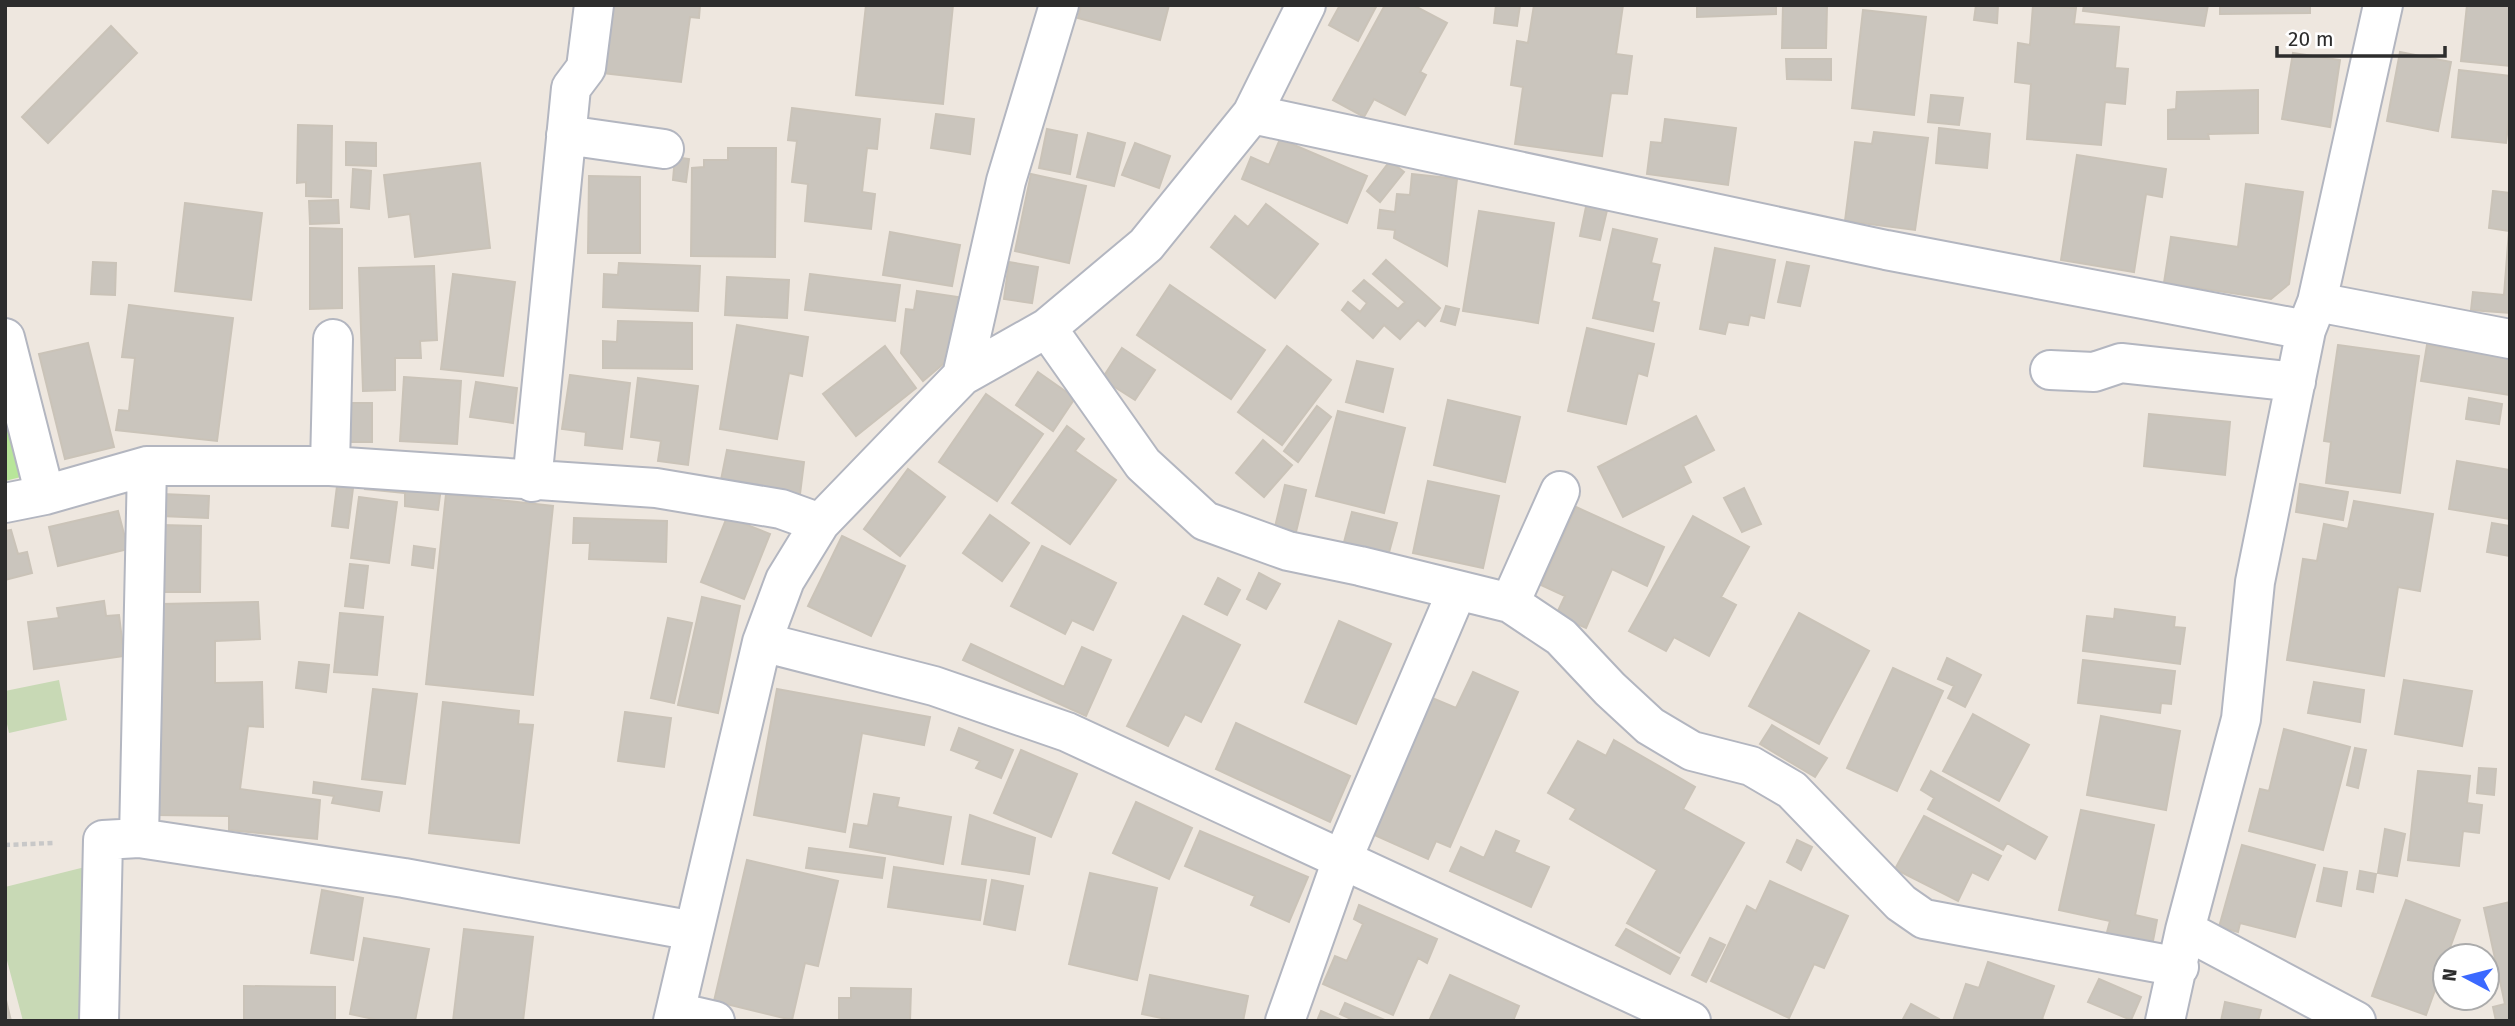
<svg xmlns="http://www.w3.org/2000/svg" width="2515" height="1026" viewBox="0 0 2515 1026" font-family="'Fira Sans',sans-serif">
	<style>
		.green { fill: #b8e69a }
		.cemetery { fill: #c8d9b5 }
		.building { fill: #cac5bd; stroke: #cac3b8; stroke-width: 2 }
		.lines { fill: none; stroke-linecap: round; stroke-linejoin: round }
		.minor-casing { stroke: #b3b6c0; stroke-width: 42 }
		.path { stroke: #c8c8c8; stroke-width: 4.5; stroke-dasharray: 5 3.5; stroke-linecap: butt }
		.minor { stroke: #fff; stroke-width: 38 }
	</style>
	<rect width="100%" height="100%" fill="#eee7df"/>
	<path class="green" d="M5,405L25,476L5,481Z"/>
	<path class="cemetery" d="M59,680L67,720L9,733L5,715V691Z
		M93,865L88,1021H23L5,953V887Z"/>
	<path class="building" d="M611,5H700L699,18L690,17L681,82L603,73Z
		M866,5H953L943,104L856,95Z
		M1081,5H1169L1160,40L1078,18Z
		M1340,5H1377L1358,41L1329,25Z
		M1385,5H1413L1447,23L1420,72L1426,75L1405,115L1374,99L1364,117L1333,100Z
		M1496,5H1520L1517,26L1494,23Z
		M1534,5H1623L1616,54L1632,56L1627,94L1611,93L1602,156L1515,144L1523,87L1511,85L1517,41L1528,43Z
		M1697,5H1776V14L1697,17Z
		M1783,5H1827L1826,48H1782Z
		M1976,5H1998L1997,23L1974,20Z
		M2033,5L2076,8L2074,24L2119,27L2115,68L2128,69L2125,104L2105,102L2101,145L2027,139L2031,84L2015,82L2018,43L2030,45Z
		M2084,5H2208L2204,26L2083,11Z
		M2220,5H2310V13L2220,14Z
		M2467,5H2510V66L2461,61Z
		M1863,10L1926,17L1914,115L1852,108Z
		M111,26L137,53L48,143L22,117Z
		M2400,52L2451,62L2438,131L2387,121Z
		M2293,53L2340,60L2330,127L2282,119Z
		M1786,59H1831V80L1787,79Z
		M2459,70L2510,76V109L2506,143L2452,137Z
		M2258,90V133L2208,134L2209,139H2168V110L2176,109L2177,92Z
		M1931,95L1963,98L1959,125L1928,122Z
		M792,108L880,119L877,149L867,148L862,192L875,194L871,229L805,221L808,184L792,182L797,141L788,140Z
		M936,114L974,119L970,154L931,148Z
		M1665,119L1736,128L1728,185L1647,174L1651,142L1662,143Z
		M298,125L332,126L331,197L306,196V182L297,183Z
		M1939,128L1990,134L1987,168L1936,163Z
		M1047,129L1077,135L1070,174L1039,168Z
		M1874,132L1928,138L1915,230L1845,221L1855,142L1872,144Z
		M1088,133L1125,143L1114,186L1077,177Z
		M1280,139L1367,176L1347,223L1242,179L1251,157L1269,165Z
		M346,142L376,143V166L346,165Z
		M1135,143L1170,156L1159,188L1122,175Z
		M728,148H776L775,257L691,256L692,168L704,167V160H728Z
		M2077,155L2166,169L2162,197L2146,194L2134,272L2061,260Z
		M675,157L689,159L686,182L673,180Z
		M1390,161L1404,172L1380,202L1367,191Z
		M480,163L490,248L415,257L410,214L389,217L384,175Z
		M353,169L371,171L369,209L351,207Z
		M1031,174L1086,186L1069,263L1015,251Z
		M1412,174L1457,179L1447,266L1394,238L1395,230L1378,228L1380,210L1395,212L1397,194L1410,195Z
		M589,176L640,177V253H588Z
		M2246,184L2303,192L2289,284L2271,299L2164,283L2171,237L2238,247Z
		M2493,191L2510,193V313L2471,310L2473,292L2504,295L2509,231L2489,228Z
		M338,200L339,223L310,224L309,201Z
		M1587,202L1608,206L1600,240L1580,236Z
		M185,203L262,213L251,300L175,291Z
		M1266,204L1318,244L1275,298L1211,247L1235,216L1248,227Z
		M1479,211L1554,223L1538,323L1463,311Z
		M310,228L342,229V308L310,309Z
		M1613,229L1657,239L1651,263L1660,265L1652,301L1659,303L1653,331L1593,318Z
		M890,232L960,245L952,286L883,275Z
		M1715,248L1775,260L1764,318L1750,315L1748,325L1728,322L1725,334L1700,329Z
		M1386,260L1440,308L1425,326L1418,320L1400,339L1384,325L1373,338L1342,310L1348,302L1360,312L1367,303L1353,291L1364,280L1398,309L1405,302L1373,274Z
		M93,262L116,263L115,295L91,294Z
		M1009,262L1038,267L1032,303L1004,299Z
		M1787,262L1809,266L1800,306L1778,302Z
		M619,263L700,266L698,311L603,307L604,274L618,275Z
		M434,266L437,340L420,341L421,358H395V390L363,391L359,268Z
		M453,274L515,282L503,376L441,369Z
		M810,274L900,285L895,321L805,310Z
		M727,277L789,280L787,318L725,315Z
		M1170,285L1265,350L1231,399L1137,335Z
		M917,291L965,298L955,354L923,381L901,353L906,309L914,310Z
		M129,305L233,318L217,441L116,430L119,410L129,411L135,358L122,357Z
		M1446,306L1459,309L1455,325L1441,321Z
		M618,321L692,323V369L603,368V341L617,342Z
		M737,325L808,337L802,376L789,373L777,439L720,429Z
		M1587,328L1654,344L1647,376L1638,373L1626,424L1568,411Z
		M88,343L114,447L65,459L39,354Z
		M2338,345L2419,356L2400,493L2326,483L2331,442L2324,441Z
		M2427,345L2510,358V395L2421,381Z
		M885,346L916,388L856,436L823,394Z
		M1287,346L1331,380L1282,445L1238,412Z
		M1122,348L1155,370L1135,400L1102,379Z
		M1357,361L1393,369L1383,412L1346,402Z
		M1038,372L1075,398L1053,431L1016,405Z
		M570,375L630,383L622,449L585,445L586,432L562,429Z
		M404,377L461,381L457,444L400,441Z
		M638,378L698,386L688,465L658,461L661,441L631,437Z
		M476,382L517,388L513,423L470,417Z
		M986,394L1043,434L997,501L939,462Z
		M2469,398L2502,404L2499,424L2466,419Z
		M1448,400L1520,417L1505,482L1434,465Z
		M350,403H372V442H350Z
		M1317,406L1331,417L1298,462L1284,451Z
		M1338,411L1405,428L1384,513L1316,496Z
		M2149,414L2230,422L2225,475L2144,466Z
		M1696,416L1714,450L1683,466L1691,482L1623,517L1598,467Z
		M1067,426L1084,439L1075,451L1116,480L1070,544L1012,503Z
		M1263,440L1292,465L1264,497L1236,473Z
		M727,450L804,462L800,494L721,480Z
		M2457,461L2510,470V519L2449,509Z
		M908,469L945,497L900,556L864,529Z
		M366,480L441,488L438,510L405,506V493L365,489Z
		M1428,481L1499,496L1483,568L1413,553Z
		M2300,484L2348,492L2343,520L2296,512Z
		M1285,485L1306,490L1296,532L1275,527Z
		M337,486L353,488L348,528L332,526Z
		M1744,488L1761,524L1742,532L1724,498Z
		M162,494L209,496L208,518L161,516Z
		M446,494L553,506L533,695L426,684Z
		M359,497L397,502L389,563L351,558Z
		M2354,501L2433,514L2420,591L2398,587L2384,676L2287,660L2303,559L2317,561L2324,524L2348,529Z
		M1576,507L1664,547L1647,586L1612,569L1586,628L1556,615L1565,596L1541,585Z
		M118,511L128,549L58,566L49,527Z
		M1352,512L1397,523L1388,556L1343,546Z
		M990,515L1029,543L1002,581L963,553Z
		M1693,516L1749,547L1721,597L1736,605L1709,656L1674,637L1666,651L1629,631Z
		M727,517L770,534L744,599L701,582Z
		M574,518L667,521L666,562L589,559L590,543H573Z
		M2492,523L2510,526V556L2487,552Z
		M161,525L201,526L200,592H161Z
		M11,530L18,554L27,552L32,573L5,580V531Z
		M842,536L905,566L871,636L808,606Z
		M414,546L435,549L433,568L412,565Z
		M1042,546L1116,583L1093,630L1072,620L1065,634L1011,606Z
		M350,564L368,566L363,608L345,606Z
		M1259,573L1280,584L1266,609L1247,599Z
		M1218,578L1240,590L1227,615L1205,604Z
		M702,597L740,606L718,713L678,705Z
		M104,601L106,616L119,615L124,656L34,669L28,622L59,618L57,608Z
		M258,602L260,639L215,641V683L262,682L263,727L248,726L240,789L320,800L317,839L229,830V816L156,815L162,604Z
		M2115,609L2175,617L2174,627L2185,628L2180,664L2083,651L2087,616L2114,619Z
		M340,613L383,617L377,675L334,672Z
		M1799,613L1869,651L1819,744L1749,706Z
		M1183,616L1240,645L1201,722L1185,714L1168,746L1127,726Z
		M668,618L692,623L674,703L651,698Z
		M1339,621L1391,644L1356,724L1305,702Z
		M971,644L1064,687L1082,647L1111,660L1086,716L963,660Z
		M1947,658L1981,675L1965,707L1948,698L1954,686L1938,679Z
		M2083,660L2175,671L2171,704L2161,703L2160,713L2078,703Z
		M299,662L329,665L326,692L296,688Z
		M1893,668L1943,691L1897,791L1847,768Z
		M1473,672L1518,692L1450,847L1436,841L1428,859L1370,833L1430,697L1456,708Z
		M2404,680L2472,691L2462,746L2395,734Z
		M2314,682L2364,690L2360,722L2308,713Z
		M373,689L417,694L405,784L362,779Z
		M777,689L930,717L924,745L862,733L845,832L754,815Z
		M443,702L519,711L518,724L533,725L519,843L429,833Z
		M625,712L671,718L664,767L618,761Z
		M1973,714L2029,745L1999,801L1943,771Z
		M2101,716L2180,731L2166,810L2087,795Z
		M1236,723L1350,776L1330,822L1216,769Z
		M1772,725L1827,758L1815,777L1760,744Z
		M959,728L1013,750L1001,778L976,768L980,761L951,750Z
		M2284,729L2350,747L2323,850L2249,831L2260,789L2269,791Z
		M1614,740L1695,787L1683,809L1744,843L1680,953L1627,923L1657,870L1570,819L1576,809L1548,793L1578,741L1606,756Z
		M2355,748L2366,750L2358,788L2347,785Z
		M1021,750L1077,774L1051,837L994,813Z
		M2479,768L2496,769L2494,795L2477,793Z
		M1931,771L2047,837L2035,859L2007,843L2003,850L1928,809L1934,798L1921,790Z
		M2418,771L2470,776L2467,803L2482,805L2479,833L2463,831L2459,866L2408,860Z
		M314,782L382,792L379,811L332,803L334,796L313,793Z
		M874,794L899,798L897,807L951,817L943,864L850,847L854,824L868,826Z
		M1136,802L1192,828L1169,879L1113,853Z
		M2081,810L2154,825L2135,915L2157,920L2152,946L2106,936L2110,921L2059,910Z
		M970,815L1035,838L1029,874L962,864Z
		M1924,816L2001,856L1988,880L1972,872L1958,901L1895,869Z
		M2385,829L2405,834L2397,876L2378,873Z
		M1200,831L1308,877L1289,922L1251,905L1255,896L1185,866Z
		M1496,831L1519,841L1514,852L1549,867L1531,907L1450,871L1461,847L1484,858Z
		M1797,840L1812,847L1801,870L1787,862Z
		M2242,845L2315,865L2295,937L2240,923L2238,932L2219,927Z
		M809,848L885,858L882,878L806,868Z
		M747,860L838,881L818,966L805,963L792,1020L714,1001Z
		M894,867L986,880L980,920L888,907Z
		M2324,868L2347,872L2341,906L2317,901Z
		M2360,871L2376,874L2373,892L2357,889Z
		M1090,873L1157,888L1137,980L1069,964Z
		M992,880L1023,886L1015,930L984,924Z
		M1770,881L1848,916L1824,968L1814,964L1789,1018L1711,981L1747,906L1756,911Z
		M322,890L363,898L353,960L311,953Z
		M2406,900L2460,920L2447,956H2445V962L2426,1015L2372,996Z
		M2510,902V1021H2496L2493,1007L2505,1004L2484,908Z
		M1359,905L1437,939L1427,963L1418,958L1393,1015L1323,984L1335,956L1347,961L1363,924L1354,919Z
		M464,929L533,937L523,1021H453Z
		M1626,929L1679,958L1670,974L1616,945Z
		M364,938L429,949L415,1021H383L350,1014Z
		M1710,938L1725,945L1706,982L1692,975Z
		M1988,962L2054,986L2042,1019L2047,1021H1953L1966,984L1979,988Z
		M1150,975L1248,996L1243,1021H1176L1142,1014Z
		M1450,975L1519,1006L1513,1021H1429Z
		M2099,979L2141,997L2131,1020L2088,1002Z
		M244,986L335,987V1021H244Z
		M851,988L911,989L910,1021H839V998H851Z
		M5,996L11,1021H5Z
		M2225,1002L2261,1010L2258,1021H2221Z
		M1345,1003L1387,1021H1355L1340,1014Z
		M1911,1004L1939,1019L1938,1021H1902Z
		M1321,1011L1344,1021H1317Z"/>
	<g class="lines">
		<g class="minor-casing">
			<path id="minor" d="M1252,114L1886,250L2306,330
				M566,135L664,149
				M2317,302L2510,339
				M1047,328L1143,464L1205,521L1288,551L1360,566L1510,603L1561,637L1610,689L1650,726L1692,751L1751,766L1792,790L1901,903L1924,919L2179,967
				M5,338L45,495
				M2050,370L2094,372L2121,363L2296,382
				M962,376L1006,181L1059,5
				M330,466L333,339
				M532,482L571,88L586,68L594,5
				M5,503L45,495L147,466H330L656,488L781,509L820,523
				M1510,603L1560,491
				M762,642L934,686L1067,732L1691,1021
				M139,838L147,466
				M2185,930L2356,1021
				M676,1012L715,1021
				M99,1021L103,840L139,838L404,878L694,931
				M673,1021L762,642L785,580L820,523L962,376L1047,328L1146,245L1252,114L1306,5
				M1285,1021L1342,860L1457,591
				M2165,1021L2185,930L2241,719L2255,582L2306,330L2317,302L2383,5"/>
		</g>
		<path class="path" d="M5,845L53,843"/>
		<use href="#minor" class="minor"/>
	</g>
	<rect width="2515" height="1026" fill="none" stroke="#2d2d2d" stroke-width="14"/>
	<g transform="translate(2466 977) rotate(277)"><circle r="33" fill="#ffffff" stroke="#ababab" stroke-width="2"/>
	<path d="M0-5L12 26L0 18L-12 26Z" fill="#3b69ff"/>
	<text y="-10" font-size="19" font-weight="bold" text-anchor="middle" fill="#2d2d2d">N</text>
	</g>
	<path d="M2277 46v10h168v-10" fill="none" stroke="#2d2d2d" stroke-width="3.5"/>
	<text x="2288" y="46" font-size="21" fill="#2d2d2d" stroke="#ffffff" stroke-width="5" paint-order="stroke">20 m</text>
</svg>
